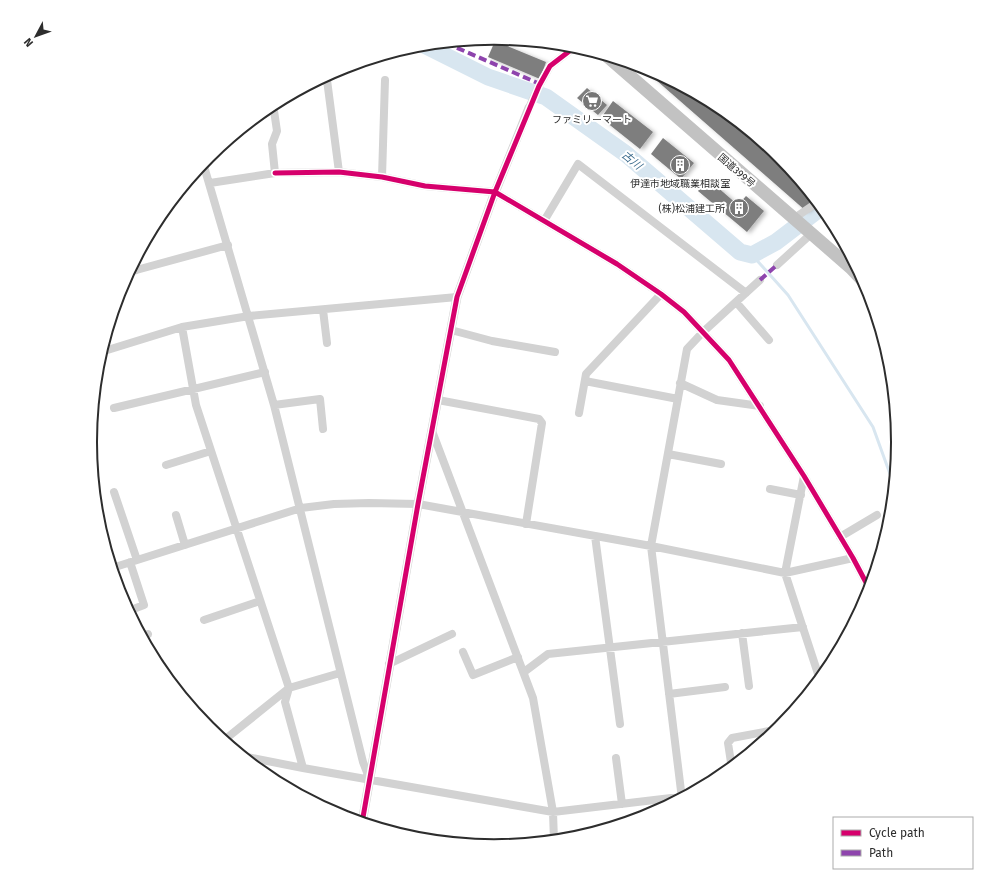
<svg xmlns="http://www.w3.org/2000/svg" width="989" height="885" viewBox="0 0 989 885" font-family="'Fira Sans','Noto Sans JP',sans-serif">
	<style>
		.lines { fill: none; stroke-linecap: round; stroke-linejoin: round }
		.stream { stroke: #d8e6f0; stroke-width: 3 }
		.river { stroke: #d8e6f0; stroke-width: 17 }
		.building { fill: #7e7e7e; filter: url(#shadow) }
		.minor { stroke: #d2d2d2; stroke-width: 8 }
		.tertiary { stroke: #d2d2d2; stroke-width: 9 }
		.trunk { stroke: #c2c2c2; stroke-width: 13 }
		.quiet { stroke: #8e44ad; stroke-width: 4; stroke-dasharray: 8 4; stroke-linecap: butt }
		.cycleway-casing { stroke: #fff; stroke-width: 8 }
		.cycleway { stroke: #d6006c; stroke-width: 5 }
		.labels { text-anchor: middle; stroke-width: 4; stroke-linejoin: round; paint-order: stroke }
		.poi-label { font-size: 10px; fill: #2d2d2d; stroke: #fff }
		.street-label { font-size: 10px; fill: #2d2d2d; stroke: #fff }
		.water-label { font-size: 11px; font-style: italic; fill: #3d6c8d; stroke: #fff }
		.rim { fill: none; stroke: #2d2d2d; stroke-width: 2 }
	</style>
	<defs>
		<filter id="shadow"><feDropShadow dx="3" dy="1.5" stdDeviation="2" flood-color="#0004"/></filter>
	</defs>
	<rect width="100%" height="100%" fill="#fff"/>
	<g class="lines">
		<path class="stream" d="M752,255L788,295L873,427L890,474L895,478"/>
		<path class="river" d="M424,45L488,77L546,97L626,154L740,252L752,255L776,242L822,207"/>
	</g>
	<path class="building" d="M495,41L546,62L540,79L488,57Z
		M640,66L650,69L719,106L781,157L817,202L806,211Z
		M587,88L607,105L598,115L577,98Z
		M613,101L653,132L640,149L601,118Z
		M663,138L694,163L681,179L651,154Z
		M708,179L738,205L746,196L764,211L747,232L698,191Z"/>
	<g class="lines">
		<path class="minor" d="M314,82L327,80L339,172
			M529,108L539,86L550,66L576,46
			M203,163L274,405L363,762L370,780
			M275,173L339,172L382,177L425,186L495,192L617,264L661,294L684,312L729,360L804,476L853,558L870,590
			M382,177L385,80
			M210,183L275,173L272,144L277,131L273,104
			M793,219L818,202
			M544,221L578,164L746,293
			M134,262L137,270
			M777,265L811,234
			M129,272L228,245
			M736,302L769,340
			M323,310L327,343
			M182,327L196,405L289,688L285,702L303,768
			M451,330L492,341L555,352
			M101,352L182,327L249,316L457,297
			M585,381L678,399
			M680,383L717,400L760,406
			M438,400L539,419L542,423L526,524
			M274,405L320,399L323,429
			M114,408L265,372
			M579,413L586,374L661,294
			M432,431L533,698L553,812L554,841
			M668,454L721,464
			M166,465L211,451
			M804,476L785,573L820,680
			M770,489L801,495
			M114,492L137,560
			M176,515L185,545
			M595,536L620,724
			M840,537L877,515
			M112,568L301,508L334,504L369,503L418,504L651,546L785,573L853,558
			M128,611L144,605L130,562
			M204,620L260,601
			M742,633L749,686
			M142,636L148,634
			M463,652L473,675L518,657
			M156,663L160,662
			M389,664L452,634
			M524,672L548,654L803,627
			M669,694L725,687
			M223,741L289,688L340,673
			M242,756L303,768L553,812L688,796
			M616,758L622,804
			M732,769L728,743L732,738L780,729
			M682,799L651,546L687,349L703,332L760,280"/>
		<path class="tertiary" d="M362,823L418,504L457,297L492,200L529,108"/>
		<path class="trunk" d="M607,56L851,268L866,284"/>
		<path class="quiet" d="M446,43L540,84
			M760,280L777,265"/>
		<g class="cycleway-casing">
			<path id="cycleway" d="M275,173L339,172L382,177L425,186L495,192L617,264L661,294L684,312L729,360L804,476L853,558L870,590
				M362,823L418,504L457,297L495,192L539,86L550,66L576,46"/>
		</g>
		<use href="#cycleway" class="cycleway"/>
	</g>
	<defs>
		<g id="supermarket-disc" transform="scale(1)"><circle r="9.5" fill="#767676" stroke="#fff"/><path d="M-6-5.5h2.5l.6 2H6L4.5 2H-2.5L-4.4-4H-6ZM-1.5 3.2a1.3 1.3 0 1 0 .1 0ZM3 3.2a1.3 1.3 0 1 0 .1 0Z" fill="#fff"/></g>
		<g id="building-disc" transform="scale(1)"><circle r="9.5" fill="#767676" stroke="#fff"/><path d="M-4-6H4V6H1V3H-1V6H-4ZM-2.5-4.3h1.7v1.8h-1.7ZM.8-4.3h1.7v1.8H.8ZM-2.5-1h1.7V.8h-1.7ZM.8-1h1.7V.8H.8Z" fill="#fff"/></g>
	</defs>
	<g fill-rule="evenodd">
		<use href="#supermarket-disc" x="592" y="101"/>
		<use href="#building-disc" x="680" y="165"/>
		<use href="#building-disc" x="739" y="208"/>
	</g>
	<g class="labels">
		<g class="poi-label">
			<text x="592" y="123">ファミリーマート</text>
			<text x="680" y="187">伊達市地域職業相談室</text>
			<text x="725" y="212" text-anchor="end">(株)松浦建工所</text>
		</g>
		<g class="street-label">
			<text transform="translate(737 170) rotate(41)" y="4">国道399号</text>
		</g>
		<g class="water-label">
			<text transform="translate(632 160) rotate(40)" y="4">古川</text>
		</g>
	</g>
	<path d="M0 0H989V885H0ZM97 442a397 397 0 1 1 794 0a397 397 0 1 1-794 0Z" fill="#fff" fill-rule="evenodd"/>
	<path class="rim" d="M97 442a397 397 0 1 1 794 0a397 397 0 1 1-794 0Z"/>
	<rect x="833" y="817" width="140" height="52" fill="#ffffff" stroke="#ababab"/>
	<rect x="841" y="830" width="20" height="6" fill="#d6006c" stroke="#ababab"/>
	<text x="869" y="837" font-size="12" fill="#2d2d2d">Cycle path</text>
	<rect x="841" y="850" width="20" height="6" fill="#8e44ad" stroke="#ababab"/>
	<text x="869" y="857" font-size="12" fill="#2d2d2d">Path</text>
	<g transform="translate(36 36) rotate(229)" stroke="#ffffff" stroke-width="3" paint-order="stroke">
	<path d="M0-3L7 15L0 10L-7 15Z" fill="#2d2d2d"/>
	<text y="-6" font-size="11" font-weight="bold" text-anchor="middle" fill="#2d2d2d">N</text>
	</g>
</svg>
